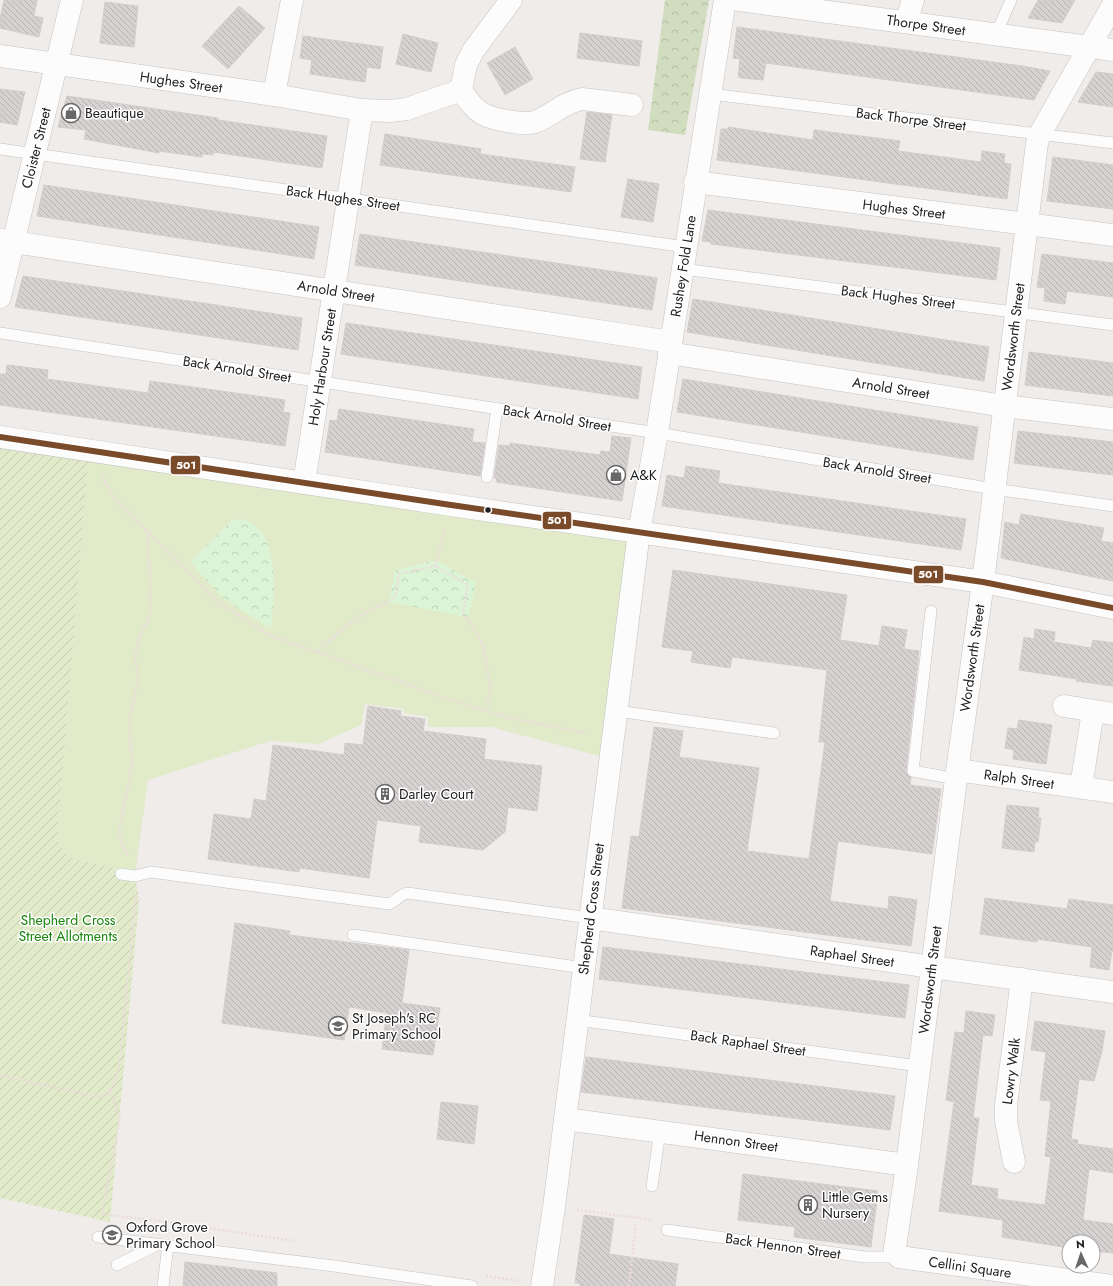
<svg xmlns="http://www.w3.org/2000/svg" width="1113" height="1286" viewBox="0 0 1113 1286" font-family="Jost,sans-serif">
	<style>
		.grass { fill: #e2ebc9 }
		.forest { fill: url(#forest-crowns) }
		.park { fill: url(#park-crowns) }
		.garden { fill: url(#garden-furrows) }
		.building { fill: url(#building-back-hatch); stroke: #d2cdcb }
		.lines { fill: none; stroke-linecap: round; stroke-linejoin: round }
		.service-casing { stroke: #c5c3c2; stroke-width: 12 }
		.minor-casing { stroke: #c5c3c2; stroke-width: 23 }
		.tertiary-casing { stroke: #c5c3c2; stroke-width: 23 }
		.path { stroke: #ecdbdc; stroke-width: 2.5; stroke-dasharray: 2 2; stroke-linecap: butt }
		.service { stroke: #fdfcfc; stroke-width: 11 }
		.minor { stroke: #fdfcfc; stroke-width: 22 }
		.tertiary { stroke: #fdfcfc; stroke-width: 22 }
		.bus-1-casing { stroke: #fff; stroke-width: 9 }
		.bus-1 { stroke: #7a4b2a; stroke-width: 6 }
		.bus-dot { fill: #212121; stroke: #fff; stroke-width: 1.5 }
		.labels { text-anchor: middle; stroke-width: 3; stroke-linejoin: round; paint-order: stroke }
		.street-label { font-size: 14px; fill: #212121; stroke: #fff }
		.poi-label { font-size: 14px; fill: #212121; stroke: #fff; text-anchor: start }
		.park-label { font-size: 14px; fill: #18830b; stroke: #fff }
		.line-badge { stroke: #fff; stroke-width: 1.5 }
		.badge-label { font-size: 11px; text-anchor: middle; font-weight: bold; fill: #fff }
	</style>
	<defs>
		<pattern id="forest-crowns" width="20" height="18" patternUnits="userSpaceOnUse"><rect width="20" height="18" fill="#d0ddbf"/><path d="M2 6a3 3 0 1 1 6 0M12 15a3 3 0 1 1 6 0" fill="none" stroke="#b2bda4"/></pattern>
		<pattern id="park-crowns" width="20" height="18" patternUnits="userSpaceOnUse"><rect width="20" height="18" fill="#dcf4d6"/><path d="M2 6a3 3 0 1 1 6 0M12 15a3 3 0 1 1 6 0" fill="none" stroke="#bcd1b7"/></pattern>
		<pattern id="garden-furrows" width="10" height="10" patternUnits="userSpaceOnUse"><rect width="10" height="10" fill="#e2ebc9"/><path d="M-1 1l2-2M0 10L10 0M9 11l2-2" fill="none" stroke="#c2c9ac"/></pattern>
		<pattern id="building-back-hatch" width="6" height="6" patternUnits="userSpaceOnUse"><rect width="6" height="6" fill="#d6d2d1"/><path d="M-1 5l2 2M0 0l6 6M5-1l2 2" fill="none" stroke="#b7b4b3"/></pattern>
	</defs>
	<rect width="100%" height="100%" fill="#efecea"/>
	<path class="grass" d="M88,461L639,532L611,759L491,727H428V717L404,713L403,709L365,704L361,725L319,744L270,741L148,780L135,876L111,867L68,858L57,840Z"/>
	<path class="forest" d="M665,0H709L685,135L648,130Z"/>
	<path class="park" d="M241,519C283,529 274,597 271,629L223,598L190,562L232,520Z
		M432,561L441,563L476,583L468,617L389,602L395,570Z"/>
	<path class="garden" d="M0,449L88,461L57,840L68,858L111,867L135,876L139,900L110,1222L0,1198Z"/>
	<path class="building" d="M4,0H37L34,16L43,18L39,37L0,28V19Z
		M1038,0H1075L1062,23L1028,18Z
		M105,2L138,6L134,47L100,43Z
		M239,6L265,28L228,69L202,46Z
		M737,27L1022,66L1050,71L1034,100L766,63L763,80L742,78L738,77L740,59L733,58Z
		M580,33L642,41L639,66L577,58Z
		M403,34L438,43L431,72L396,64Z
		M303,36L383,47L380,69L367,67L365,82L310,74L312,60L300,58Z
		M515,47L533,79L505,95L487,63Z
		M1096,72L1113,74V107L1078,102Z
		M0,89L25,92L17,125L0,122Z
		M67,96L218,118V120L327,136L322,168L213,152V155L202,154V157L159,151V153L84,139L86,130L58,127Z
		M587,112L612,115L605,162L580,159Z
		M728,127L813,140L814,130L900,141L898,151L981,162L982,151L1005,154L1004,163L1011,164L1007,199L717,160L721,129H728Z
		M385,134L481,149L480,154L575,167L571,192L380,165Z
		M1053,157L1113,165V209L1047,201Z
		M628,179L659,184L653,222L621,217Z
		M44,185L319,227L314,259L37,216Z
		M708,210L1000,248L996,280L711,244V242L702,241Z
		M360,234L657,278L652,310L355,265Z
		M1042,254L1113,263V297L1067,291L1065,304L1044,301L1045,288L1037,287Z
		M23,276L302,318L298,350L15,307Z
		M693,299L989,347L984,381L687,332Z
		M346,323L642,367L638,399L341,354Z
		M1029,352L1113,363V396L1025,385Z
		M7,365L48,370L47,379L148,393L150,381L285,400L283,412L290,413L285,446L0,405V374H6Z
		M683,379L978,427L973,460L677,412Z
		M339,409L474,429L472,442L485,443L480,476L325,452L330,420L337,421Z
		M1018,431L1113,442V475L1014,463Z
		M612,436L631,438L622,501L496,482L497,478H494L499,445L510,446V443L600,455L601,451L610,452Z
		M686,466L720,471L718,483L966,519L961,550L662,506L667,475L684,478Z
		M1021,514L1104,528L1101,541L1113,543V581L1001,558L1005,522L1019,525Z
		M673,570L847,595L840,640L879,646L882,626L907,630L904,649L919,651L906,771L907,774L911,777L910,785L941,789L932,854L838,841L830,901L888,909L889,896L917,900L911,946L622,908L631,836L639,837L654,727L683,731L679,757L759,768L747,851L809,859L825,742H819L827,670L732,657L730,668L691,662L693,651L662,647Z
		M1035,629L1055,632L1054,642L1091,648L1093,640L1113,643V686L1076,681L1077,679L1019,670L1024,637L1034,639Z
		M368,706L401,711L400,716L425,719L423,731L486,739L484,759L542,766L537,811L508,807L505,832L483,850L419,842L421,826L377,820L369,878L300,868L299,872L208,859L214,814L251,819L254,799L266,801L273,745L344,755L345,743L363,745Z
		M1019,720L1052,725L1046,764L1013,759L1014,750L1005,748L1008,728L1017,729Z
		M1007,805L1039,808L1038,818H1041L1038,842H1035L1034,852L1002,848Z
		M985,898L1067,909L1069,899L1113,905V951H1112L1109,970L1090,967L1092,947L1037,939V942L980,934Z
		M235,923L290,931L289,935L409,950L402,1003L440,1008L433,1055L382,1049L387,1013L349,1007L344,1040L222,1023Z
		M603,947L909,985L905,1018L599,979Z
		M966,1011L995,1015L992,1036L983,1035L973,1118H979L971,1185L998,1189L997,1199L1045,1205L1051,1157L1045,1156L1051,1101L1040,1100L1046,1052L1031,1050L1035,1021L1105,1031L1102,1051L1094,1081L1079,1079L1071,1139L1078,1140L1077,1144L1113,1149V1173L1089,1169L1083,1220L1113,1224V1253L1093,1251V1242H1069V1248L1002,1237L1003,1220L939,1211L954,1102L946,1100L955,1032L964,1033Z
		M586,1057L895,1096L890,1130L581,1092Z
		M441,1102L478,1106L474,1144L437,1139Z
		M743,1174L878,1191L871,1247L794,1237L795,1227L738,1220Z
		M584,1215L614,1219L609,1254L678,1264L675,1286H580V1283H575Z
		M185,1262L277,1273V1286H183Z"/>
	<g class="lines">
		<g class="service-casing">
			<path id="service" d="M996,34L1011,0
				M710,94L1113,143
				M0,149L686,247
				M683,269L1113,325
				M0,333L657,433L994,489L1113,506
				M487,477L497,408
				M931,611L913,771L956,779
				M617,711L774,733
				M121,874L135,876L151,872L389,904C396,901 400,895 407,893L590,918
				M353,935L584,968
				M577,1020L919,1066
				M652,1186L660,1131
				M667,1230L865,1257H899
				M98,1237L334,1266L472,1286
				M117,1265L159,1244
				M163,1286L168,1245"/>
		</g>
		<g class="minor-casing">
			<path id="minor" d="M739,0L1113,50
				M1113,5L1040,134L1037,143L983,582L956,779L907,1165L895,1248V1253L899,1257L1113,1286
				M906,22L913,0
				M0,56L274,95L362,110L390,111L407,109L461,90L466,65L473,51L511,0
				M461,90C476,114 485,118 513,122C521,123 527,124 535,122C551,116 564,102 582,99L632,105
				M274,95L292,0
				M695,182L1113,235
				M0,240L671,342
				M0,297L72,0
				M669,353L1004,406L1113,419
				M304,483L362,110
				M639,532L657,433L725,0
				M1064,706L1113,714
				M957,770L1113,792
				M1081,787L1093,711
				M590,918L932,967L1113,992
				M565,1119L907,1165
				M1014,1162L1006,1121V1105L1022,979"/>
		</g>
		<g class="tertiary-casing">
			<path id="tertiary" d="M0,437L451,505L983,582L1113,608
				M542,1286L554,1207L639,532"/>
		</g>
		<path class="path" d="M102,476L115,499L217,601L269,635L454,701L507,717L589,734
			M435,566L445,528
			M316,652L350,623L368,611L395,598L399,574L435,566L468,585L463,613L483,644L490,686L487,710
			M128,856L122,844L119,830L130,777L132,760L129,729L130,714L138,682L135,656L138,642L151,610L148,532
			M0,1075L92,1096C95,1096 99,1097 102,1096C113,1093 116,1078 119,1068L136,894
			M110,1090L120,1118L102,1214L176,1223L294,1241
			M1112,1208H1113
			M577,1210L653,1220
			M486,1276L519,1281
			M629,1286L636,1222"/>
		<use href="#service" class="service"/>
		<use href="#minor" class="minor"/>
		<use href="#tertiary" class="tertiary"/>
		<g class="bus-1-casing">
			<path id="bus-1" d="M0,437L451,505L983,582L1113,608"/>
		</g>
		<use href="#bus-1" class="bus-1"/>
	</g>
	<defs>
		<g id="shop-ring" transform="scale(1)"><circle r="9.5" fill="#fff" stroke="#696867" stroke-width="1.5"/><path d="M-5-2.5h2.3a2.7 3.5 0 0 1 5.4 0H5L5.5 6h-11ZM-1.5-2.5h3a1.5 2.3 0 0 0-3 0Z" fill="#696867"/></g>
		<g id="building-ring" transform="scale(1)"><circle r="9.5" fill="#fff" stroke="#696867" stroke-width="1.5"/><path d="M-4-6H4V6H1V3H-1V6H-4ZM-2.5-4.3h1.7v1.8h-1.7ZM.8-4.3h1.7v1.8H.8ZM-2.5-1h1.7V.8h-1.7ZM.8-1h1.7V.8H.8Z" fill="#696867"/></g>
		<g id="school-ring" transform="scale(1)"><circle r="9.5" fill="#fff" stroke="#696867" stroke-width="1.5"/><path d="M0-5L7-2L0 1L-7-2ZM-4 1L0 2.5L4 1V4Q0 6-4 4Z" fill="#696867"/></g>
	</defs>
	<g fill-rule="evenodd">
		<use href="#shop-ring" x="71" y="113"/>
		<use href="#shop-ring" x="616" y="475"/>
		<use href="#building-ring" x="385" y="794"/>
		<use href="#school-ring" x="338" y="1026"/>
		<use href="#building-ring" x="808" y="1205"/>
		<use href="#school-ring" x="112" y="1235"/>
	</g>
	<circle class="bus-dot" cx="488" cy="510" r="3.5"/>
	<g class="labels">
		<g class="street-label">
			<text transform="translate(926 25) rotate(8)" y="5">Thorpe Street</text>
			<text transform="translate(181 82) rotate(8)" y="5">Hughes Street</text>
			<text transform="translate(911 119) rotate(7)" y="5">Back Thorpe Street</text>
			<text transform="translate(36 148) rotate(-76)" y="5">Cloister Street</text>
			<text transform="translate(343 198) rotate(8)" y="5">Back Hughes Street</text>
			<text transform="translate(904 209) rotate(7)" y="5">Hughes Street</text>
			<text transform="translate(683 266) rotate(-81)" y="5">Rushey Fold Lane</text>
			<text transform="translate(336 291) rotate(9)" y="5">Arnold Street</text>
			<text transform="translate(898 297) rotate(7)" y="5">Back Hughes Street</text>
			<text transform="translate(1013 337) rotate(-83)" y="5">Wordsworth Street</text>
			<text transform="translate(322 367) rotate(-81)" y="5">Holy Harbour Street</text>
			<text transform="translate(237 369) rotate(9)" y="5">Back Arnold Street</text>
			<text transform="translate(891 388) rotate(9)" y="5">Arnold Street</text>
			<text transform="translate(557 418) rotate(9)" y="5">Back Arnold Street</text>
			<text transform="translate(877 470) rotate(9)" y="5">Back Arnold Street</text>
			<text transform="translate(972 658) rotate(-82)" y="5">Wordsworth Street</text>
			<text transform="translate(1019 779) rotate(8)" y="5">Ralph Street</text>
			<text transform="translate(591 909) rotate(-83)" y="5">Shepherd Cross Street</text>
			<text transform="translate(852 956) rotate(8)" y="5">Raphael Street</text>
			<text transform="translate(930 980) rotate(-83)" y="5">Wordsworth Street</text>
			<text transform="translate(748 1043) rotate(8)" y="5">Back Raphael Street</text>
			<text transform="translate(1011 1071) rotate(-83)" y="5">Lowry Walk</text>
			<text transform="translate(736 1141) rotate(8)" y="5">Hennon Street</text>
			<text transform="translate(783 1246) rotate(8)" y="5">Back Hennon Street</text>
			<text transform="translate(970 1267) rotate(8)" y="5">Cellini Square</text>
		</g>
		<g class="poi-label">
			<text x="85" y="118">Beautique</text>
			<text x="630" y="480">A&amp;K</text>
			<text x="399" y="799">Darley Court</text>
			<text x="352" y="1023">St Joseph's RC<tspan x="352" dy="16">Primary School</tspan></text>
			<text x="822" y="1202">Little Gems<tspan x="822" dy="16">Nursery</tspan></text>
			<text x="126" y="1232">Oxford Grove<tspan x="126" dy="16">Primary School</tspan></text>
		</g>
		<g class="park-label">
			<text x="68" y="925">Shepherd Cross<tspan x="68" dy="16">Street Allotments</tspan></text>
		</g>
	</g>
	<g class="line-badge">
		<rect x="170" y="455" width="31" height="20" rx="4" fill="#7a4b2a"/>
		<rect x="542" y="511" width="30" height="19" rx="4" fill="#7a4b2a"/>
		<rect x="913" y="565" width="31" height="19" rx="4" fill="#7a4b2a"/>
	</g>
	<g class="badge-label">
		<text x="186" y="469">501</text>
		<text x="557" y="524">501</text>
		<text x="928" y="578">501</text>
	</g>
	<g transform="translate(1081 1254) rotate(357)"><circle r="19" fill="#ffffff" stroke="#a6a6a6"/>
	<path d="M0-3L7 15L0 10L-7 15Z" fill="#696867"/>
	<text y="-6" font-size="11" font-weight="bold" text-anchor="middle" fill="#212121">N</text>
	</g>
</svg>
